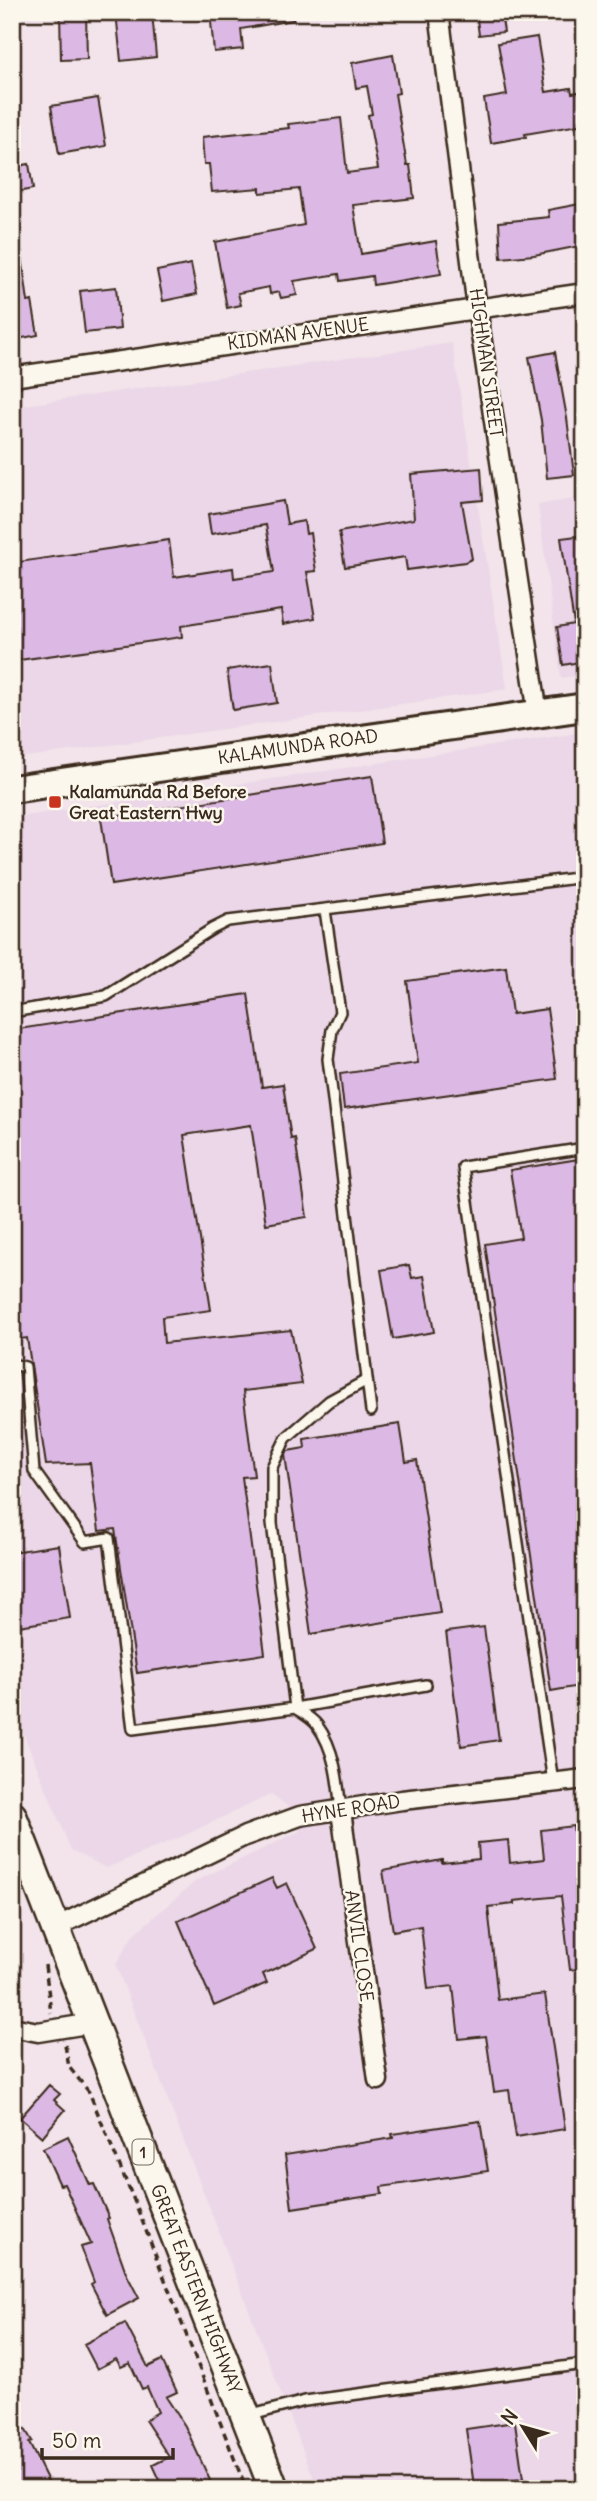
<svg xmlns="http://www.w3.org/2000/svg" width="597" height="2501" viewBox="0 0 597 2501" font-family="Delius,sans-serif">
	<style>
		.built { fill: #ebd7e8 }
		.building { fill: #dcb9e4; stroke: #3b2a1e; stroke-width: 2 }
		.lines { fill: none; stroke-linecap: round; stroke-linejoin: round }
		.service-casing { stroke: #3b2a1e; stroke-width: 14 }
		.minor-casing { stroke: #3b2a1e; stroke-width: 23 }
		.primary-casing { stroke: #3b2a1e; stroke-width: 32 }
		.trunk-casing { stroke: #3b2a1e; stroke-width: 33 }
		.path { stroke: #3b2a1e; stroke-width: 3.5; stroke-dasharray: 7 5; stroke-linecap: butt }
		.service { stroke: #fbf7ec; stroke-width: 9 }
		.minor { stroke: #fbf7ec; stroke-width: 18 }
		.primary { stroke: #fbf7ec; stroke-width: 26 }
		.trunk { stroke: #fbf7ec; stroke-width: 28 }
		.poi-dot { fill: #c8321e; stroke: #fbf7ec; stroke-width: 2.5 }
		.labels { text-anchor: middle; stroke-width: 5; stroke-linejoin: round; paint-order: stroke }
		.shield { fill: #fbf7ec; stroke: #75685c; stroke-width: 2 }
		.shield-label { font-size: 16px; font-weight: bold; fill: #3b2a1e }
		.street-label { font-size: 18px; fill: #3b2a1e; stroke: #fbf7ec }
		.poi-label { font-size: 18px; font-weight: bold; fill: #3b2a1e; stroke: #fbf7ec; text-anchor: start }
	</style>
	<rect width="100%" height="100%" fill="#f2e4ea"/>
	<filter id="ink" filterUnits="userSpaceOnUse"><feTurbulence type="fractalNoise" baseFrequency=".0143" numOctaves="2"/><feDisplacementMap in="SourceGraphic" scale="14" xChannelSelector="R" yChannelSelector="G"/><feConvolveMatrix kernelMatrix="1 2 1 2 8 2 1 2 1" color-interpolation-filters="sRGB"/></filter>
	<g filter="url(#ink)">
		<path class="built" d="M452,343L507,689L12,759V407Z
			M585,497V674L561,678L538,505Z
			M585,732V2489H318L116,1965L133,1935L196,1881L300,1831V1816L272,1794L185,1835L106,1868L71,1850L12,1705V818Z"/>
		<path class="building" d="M60,12H86L87,59L61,60Z
			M116,12H152L156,57L121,61Z
			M210,12H293V20L241,29L243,49L214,52Z
			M476,12H501L504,32L479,35Z
			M537,37L546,92L571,88L572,93L585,91V124L525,134L526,137L491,143L484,99L507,95L498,43Z
			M393,55L399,93L395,94L407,165H410L414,198L353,205L361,254L436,241L441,274L373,285L372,276L340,281L339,274L294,281L297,295L281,298L279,292L270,294L269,287L238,293L241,305L227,308L215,242L304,225L299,189L260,193V188L212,192L209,164H204L202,137L289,128L288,124L341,118L347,173L378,169L368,115L372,114L367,86L356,88L352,63Z
			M98,98L106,146L59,154L51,106Z
			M29,164L33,189L12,193V167Z
			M585,203V245L534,255L501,258L499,222L549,217L548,210Z
			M21,249L28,302L32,301L38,335L12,340V250Z
			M191,264L197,294L163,301L157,271Z
			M116,287L120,329L85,333L80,291Z
			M555,352L567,418L574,475L547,478L541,420L529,357Z
			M481,468L483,500L462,502L472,559L465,562L407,570L405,557L345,567L339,532L414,519L411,474Z
			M283,501L287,524L304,521L306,534L310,533L316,571L307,572L315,618L283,624L281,610L181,626L182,637L12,661V563L169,540L174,577L233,568L234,578L274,572L266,525L211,534L208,514Z
			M585,535V661L563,665L557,627L574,624L561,538Z
			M272,663L277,703L233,710L227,670Z
			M372,776L382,843L111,885L101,818Z
			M506,967L512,1014L547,1009L557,1079L344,1109L340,1074L418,1063L407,981Z
			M248,994L262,1087L283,1084L291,1139L295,1138L307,1217L266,1224L251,1125L184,1135L211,1310L162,1317L164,1343L291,1330L302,1384L243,1391L254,1476L242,1477L265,1654L137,1673L115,1529L99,1531L90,1463L46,1465L27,1338L12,1340V1030Z
			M585,1158V1685L551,1691L485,1244L521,1238L510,1170Z
			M409,1265L412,1278L424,1276L434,1332L393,1339L381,1270Z
			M400,1424L406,1462L417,1460L440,1613L311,1634L285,1455L288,1451L305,1448L304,1439Z
			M59,1545L70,1618L12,1627V1552Z
			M484,1627L499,1740L461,1746L446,1632Z
			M573,1826L581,1905H585V1968L570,1970L561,1896L514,1901V1904L488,1907L498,2000L545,1994L565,2129L516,2137L509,2090L494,2092L486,2036L459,2039L453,1986L428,1989L421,1926L393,1931L383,1871L442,1860V1863L479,1859L478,1843L508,1840L510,1863L544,1859L541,1830Z
			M272,1878L277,1888L287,1883L317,1949L263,1974L267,1983L214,2006L178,1921Z
			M49,2085L60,2094L54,2100L65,2110L42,2137L20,2118Z
			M480,2121L488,2171L381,2187L382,2194L292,2208L285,2155L393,2138L392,2134Z
			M68,2136L90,2185L94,2184L109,2218L107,2219L127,2275L139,2298L107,2315L91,2284L94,2282L81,2247L91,2244L64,2184L60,2185L43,2148Z
			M125,2323L148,2367L162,2360L177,2392L166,2397L185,2426L214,2489H197L193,2482L178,2489H164L153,2465L169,2457L145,2420L158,2412L147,2387L142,2389L130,2363L121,2367L116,2359L97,2369L84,2344Z
			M515,2422L523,2479L474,2486L466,2429Z
			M25,2429L32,2441L29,2443L52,2489H12V2437Z"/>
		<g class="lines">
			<g class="service-casing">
				<path id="service" d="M325,910L340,1012L332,1030L328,1059L371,1411
					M12,1012L106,996L212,929L228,921L585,877
					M12,1364L25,1367L34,1471L85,1542L109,1538L133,1729L295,1708L426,1685
					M553,1782L463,1167L585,1148
					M341,1811C338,1782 335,1749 317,1725C312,1718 302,1713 295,1708L272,1523V1467L286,1438L329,1401L367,1380
					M12,1928L13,1926
					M248,2416L305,2401L585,2364"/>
			</g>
			<g class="minor-casing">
				<path id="minor" d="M439,12L477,308L538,714
					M12,377L585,293
					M341,1811L378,2080
					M56,1927L245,1836L300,1816L402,1800L585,1779
					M12,2027L38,2032L93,2023"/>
			</g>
			<g class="primary-casing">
				<path id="primary" d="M12,789L585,707"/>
			</g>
			<g class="trunk-casing">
				<path id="trunk" d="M12,1816L274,2489"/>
			</g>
			<path class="path" d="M45,1965L51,2013
				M65,2045L69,2067L89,2092L138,2210L246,2489"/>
			<use href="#service" class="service"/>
			<use href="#minor" class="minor"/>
			<use href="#primary" class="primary"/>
			<use href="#trunk" class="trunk"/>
		</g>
	</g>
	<rect class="poi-dot" x="48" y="795" width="14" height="14" rx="3.5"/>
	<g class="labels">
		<rect class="shield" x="132.5" y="2139.5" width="21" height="25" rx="5"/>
		<g class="shield-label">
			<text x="143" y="2158">1</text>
		</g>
		<g class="street-label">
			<text transform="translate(298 334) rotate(-8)" y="6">KIDMAN AVENUE</text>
			<text transform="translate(486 363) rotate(82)" y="6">HIGHMAN STREET</text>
			<text transform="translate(298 747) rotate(-8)" y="6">KALAMUNDA ROAD</text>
			<text transform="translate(351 1809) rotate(-9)" y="6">HYNE ROAD</text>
			<text transform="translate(359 1946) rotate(82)" y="6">ANVIL CLOSE</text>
			<text transform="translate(196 2289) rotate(69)" y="6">GREAT EASTERN HIGHWAY</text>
		</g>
		<g class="poi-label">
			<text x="69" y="798">Kalamunda Rd Before<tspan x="69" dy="21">Great Eastern Hwy</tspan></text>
		</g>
	</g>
	<rect width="597" height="2501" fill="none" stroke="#fbf7ec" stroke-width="42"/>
	<rect x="21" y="21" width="555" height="2459" fill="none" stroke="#3b2a1e" stroke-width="2.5" filter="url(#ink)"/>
	<g transform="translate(523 2427) rotate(307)" stroke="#fbf7ec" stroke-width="5" paint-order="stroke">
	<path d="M0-5L12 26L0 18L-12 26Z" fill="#3b2a1e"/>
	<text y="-10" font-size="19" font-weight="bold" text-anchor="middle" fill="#3b2a1e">N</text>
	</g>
	<path d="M42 2448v10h131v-10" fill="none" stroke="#3b2a1e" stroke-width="3.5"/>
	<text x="52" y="2448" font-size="21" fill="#3b2a1e" stroke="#fbf7ec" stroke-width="5" paint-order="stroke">50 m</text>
</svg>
